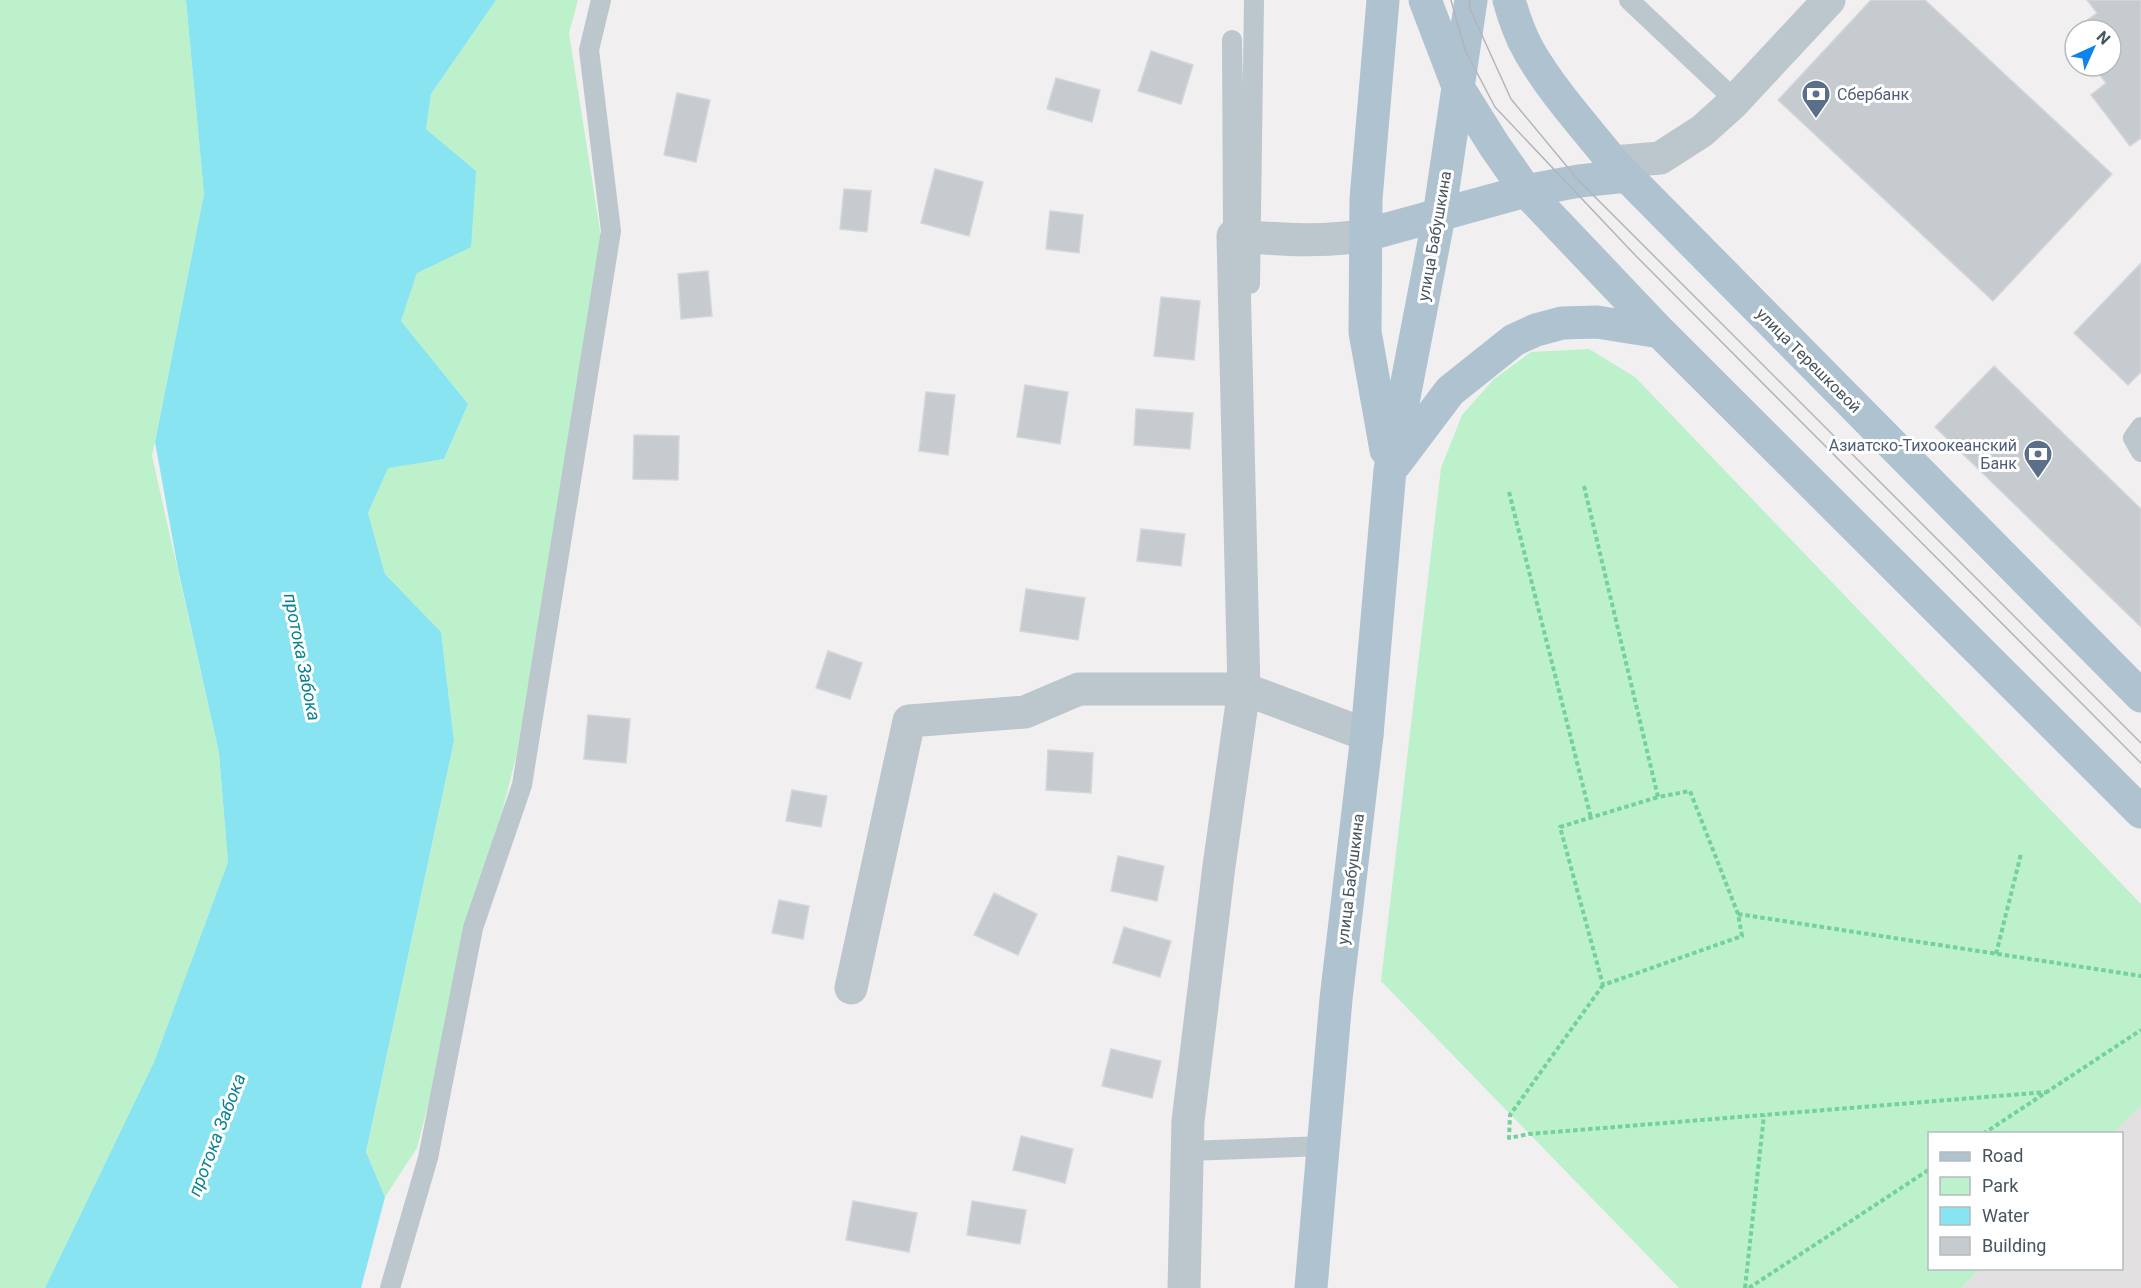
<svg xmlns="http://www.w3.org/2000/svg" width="2141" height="1288" viewBox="0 0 2141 1288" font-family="Roboto,sans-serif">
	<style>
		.education { fill: #e3e0e2 }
		.green { fill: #bcf1cc }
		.water { fill: #87e4f0 }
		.building { fill: #c6cbcf; stroke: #d3d6db; stroke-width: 1.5 }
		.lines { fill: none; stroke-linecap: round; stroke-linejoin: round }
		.path { stroke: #73d19a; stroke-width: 4; stroke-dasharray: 4.5 3; stroke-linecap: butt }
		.service { stroke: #bbc6cd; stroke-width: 20 }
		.minor { stroke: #bbc6cd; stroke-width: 33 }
		.primary { stroke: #aec2d0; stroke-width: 33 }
		.tram { stroke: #b1b6ba; stroke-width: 1.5 }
		.labels { text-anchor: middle; stroke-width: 6; stroke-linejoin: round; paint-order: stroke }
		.service-label { font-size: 16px; fill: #4e5e75; stroke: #fff; text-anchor: start }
		.street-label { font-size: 16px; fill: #47555e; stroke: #fff }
		.water-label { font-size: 18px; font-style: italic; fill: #088292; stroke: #fff }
	</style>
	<rect width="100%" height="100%" fill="#f2eff0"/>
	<path class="education" d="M2141,1105V1288H1961L1980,1269L2122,1268V1134L2113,1133Z"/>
	<path class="green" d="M0,0H186L204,194L152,456L219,753L228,862L154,1062L45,1288H0Z
		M496,0H578L569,33L602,243L516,757L417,1148L385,1197L366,1152L454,741L441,632L385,574L368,513L388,467L444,459L468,404L401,321L417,273L476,171L426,129L431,94Z
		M1589,349L1635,377L2141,904V1105L2113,1133L1930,1134V1268L1980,1269L1961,1288H1679L1381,981L1441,468L1462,415L1494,379L1531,352Z"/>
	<path class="water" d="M186,0H496L431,94L426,129L476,171L471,247L417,273L401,321L468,404L444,459L388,468L368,513L385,574L441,632L454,741L366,1152L385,1197L361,1288H45L154,1062L228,862L219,753L178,569L155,442L204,194Z"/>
	<path class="building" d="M1871,0H1925L2112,174L1993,301L1778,100Z
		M2087,0H2141V138L2130,146L2091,95L2106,83L2093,66H2111V30H2075V43L2068,34L2097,13Z
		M1151,51L1193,65L1181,104L1138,91Z
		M1056,78L1100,90L1092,122L1047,109Z
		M677,93L710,100L696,162L664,155Z
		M935,169L983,182L969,236L921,223Z
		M844,189L871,191L867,232L840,229Z
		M1050,211L1083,215L1079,253L1046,249Z
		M2141,263V372L2128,385L2074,333Z
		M708,271L712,316L681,319L678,274Z
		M1161,297L1200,301L1194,360L1154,356Z
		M1994,366L2141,509V627L1935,427Z
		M1025,385L1068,392L1060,444L1017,437Z
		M926,392L955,395L948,455L919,451Z
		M1136,409L1193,413L1190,449L1134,445Z
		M634,435L679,436L678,480L633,479Z
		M1141,529L1185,534L1181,566L1137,561Z
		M1026,589L1085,598L1078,640L1020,631Z
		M828,651L862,663L850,699L816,688Z
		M588,715L630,719L626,763L584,759Z
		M1048,750L1093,753L1091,793L1046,790Z
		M792,790L827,796L821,827L786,821Z
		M1118,856L1164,866L1157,901L1111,891Z
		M994,893L1037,914L1018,955L974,935Z
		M779,900L809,906L803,939L772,933Z
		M1124,927L1171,941L1160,977L1113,963Z
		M1111,1049L1161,1061L1152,1098L1102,1086Z
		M1021,1136L1073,1149L1065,1183L1013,1170Z
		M853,1201L917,1213L909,1252L846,1240Z
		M972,1201L1026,1210L1020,1244L967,1235Z"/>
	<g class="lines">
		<path class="path" d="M1584,486L1658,797L1690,791L1738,914L1742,936L1603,985L1560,827L1658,797
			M1509,492L1591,818
			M1738,914L2141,976
			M1996,954L2021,854
			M1603,985L1510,1115L1509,1138L1529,1134L2047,1092
			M1983,1134L2141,1030
			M1745,1288L1764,1115
			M1749,1288L1930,1169"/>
		<path class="service" d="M1629,0L1735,100
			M1233,236L1232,40L1236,245
			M1250,284L1254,0
			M2141,427L2133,438L2141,452
			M1187,1151L1324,1146
			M390,1288L428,1158L473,928L522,785L611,231L589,50L601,0"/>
		<path class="minor" d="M1613,162L1660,158L1702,131L1732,104L1829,0
			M851,988L909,721L1025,712L1079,689H1244L1367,735
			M1184,1288L1188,1121L1219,866L1244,689L1233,236C1278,239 1321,243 1366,235"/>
		<path class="primary" d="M1383,0L1366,199L1365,332L1386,450
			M1425,0L1459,89L1494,145L1526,191L1660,332L2141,812
			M1509,0C1514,18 1520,35 1529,51C1552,91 1584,126 1613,162L2141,696
			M1366,235L1526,191L1579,181L1627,176
			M1395,464L1450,391L1514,340L1536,330L1562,323L1597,322L1660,332
			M1311,1288L1336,999L1367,735L1390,470L1439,216L1471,0"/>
		<path class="tram" d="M1451,0L1465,50L1495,107L1636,256L2141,763
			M1469,0L1470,9L1511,99L1579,181L2141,743"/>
	</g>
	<defs>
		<g id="bank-pin" transform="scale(1.5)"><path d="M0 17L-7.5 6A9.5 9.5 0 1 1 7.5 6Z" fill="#5c6f8a" stroke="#fff"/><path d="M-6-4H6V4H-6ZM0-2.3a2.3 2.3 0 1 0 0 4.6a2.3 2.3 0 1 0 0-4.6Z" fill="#fff"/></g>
	</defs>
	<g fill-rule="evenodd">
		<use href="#bank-pin" x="1816" y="94"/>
		<use href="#bank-pin" x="2038" y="454"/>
	</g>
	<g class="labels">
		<g class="service-label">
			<text x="1837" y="100">Сбербанк</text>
			<text x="2017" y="451" text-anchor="end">Азиатско-Тихоокеанский<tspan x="2017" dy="18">Банк</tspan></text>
		</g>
		<g class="street-label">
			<text transform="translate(1434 236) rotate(-80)" y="6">улица Бабушкина</text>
			<text transform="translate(1809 360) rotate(45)" y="6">улица Терешковой</text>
			<text transform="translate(1350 879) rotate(-83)" y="6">улица Бабушкина</text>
		</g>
		<g class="water-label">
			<text transform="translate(302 657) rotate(79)" y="6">протока Забока</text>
			<text transform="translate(217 1135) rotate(-69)" y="6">протока Забока</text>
		</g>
	</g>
	<rect x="1928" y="1132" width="195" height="138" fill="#ffffff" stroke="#b5bbbf" stroke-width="1.5"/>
	<rect x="1940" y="1152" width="30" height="9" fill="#aec2d0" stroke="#b5bbbf" stroke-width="1.5"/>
	<text x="1982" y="1162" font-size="18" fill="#47555e">Road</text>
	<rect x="1940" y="1177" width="30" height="18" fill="#bcf1cc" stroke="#b5bbbf" stroke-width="1.5"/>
	<text x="1982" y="1192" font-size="18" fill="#47555e">Park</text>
	<rect x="1940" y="1207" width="30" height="18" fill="#87e4f0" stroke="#b5bbbf" stroke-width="1.5"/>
	<text x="1982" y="1222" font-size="18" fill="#47555e">Water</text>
	<rect x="1940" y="1237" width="30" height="18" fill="#c6cbcf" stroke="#b5bbbf" stroke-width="1.5"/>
	<text x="1982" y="1252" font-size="18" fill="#47555e">Building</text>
	<g transform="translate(2093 48) rotate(45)"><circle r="28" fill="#ffffff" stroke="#b5bbbf" stroke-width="1.5"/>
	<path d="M0-4.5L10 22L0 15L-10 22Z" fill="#1184eb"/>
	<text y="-9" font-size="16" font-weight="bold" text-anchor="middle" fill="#47555e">N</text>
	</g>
</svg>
